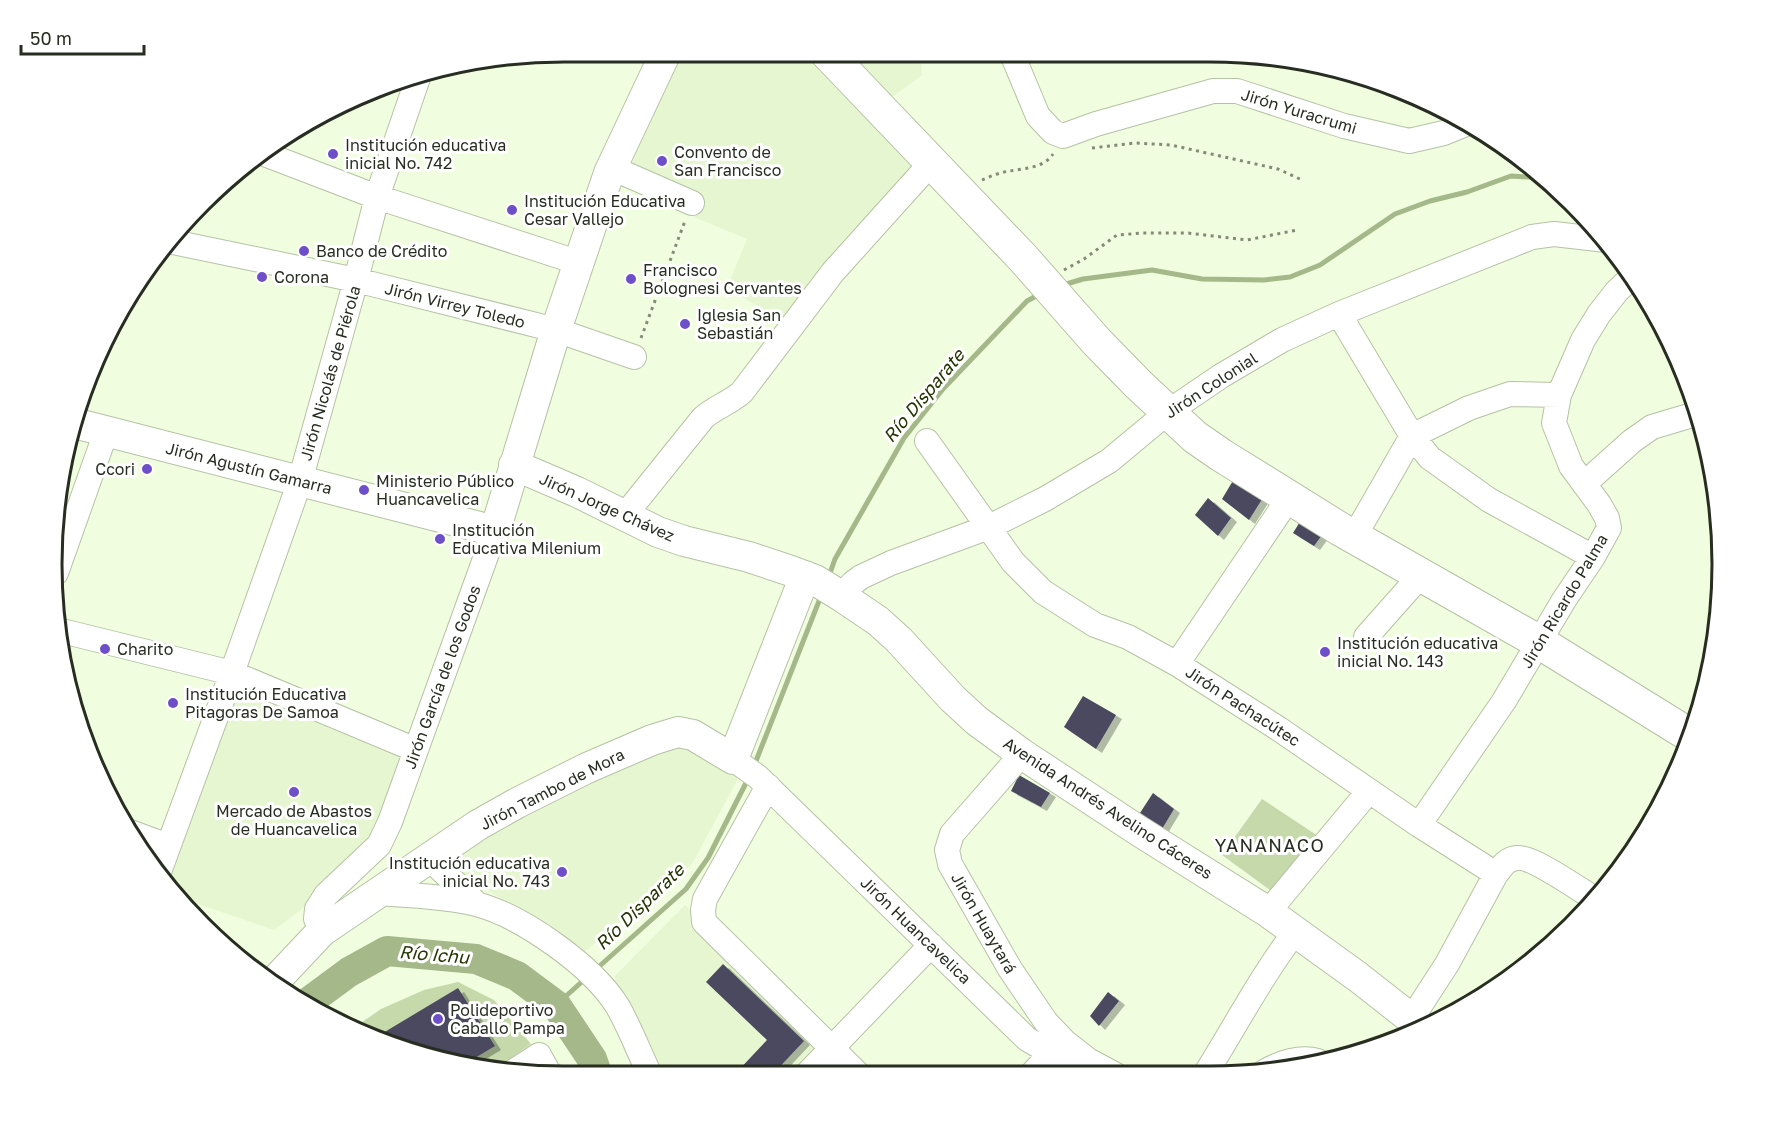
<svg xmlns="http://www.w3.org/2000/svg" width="1774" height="1128" viewBox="0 0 1774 1128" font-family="'Golos Text',sans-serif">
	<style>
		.built { fill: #e5f6d0 }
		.green { fill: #c5d9aa }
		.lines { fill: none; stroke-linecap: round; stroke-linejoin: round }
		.stream { stroke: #a4b889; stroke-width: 5 }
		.river { stroke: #a4b889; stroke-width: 30 }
		.building { fill: #4b4861; filter: url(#shadow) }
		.minor-casing { stroke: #b5c2a5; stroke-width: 26 }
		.major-casing { stroke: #b5c2a5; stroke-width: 32 }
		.highway-casing { stroke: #b5c2a5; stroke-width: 35 }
		.path { stroke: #838b77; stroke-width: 3; stroke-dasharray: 3 4.5; stroke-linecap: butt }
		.minor { stroke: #fff; stroke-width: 24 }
		.major { stroke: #fff; stroke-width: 30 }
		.highway { stroke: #fff; stroke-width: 33 }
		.poi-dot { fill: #6d50c9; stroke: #fff; stroke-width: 2 }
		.labels { text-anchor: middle; stroke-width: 6; stroke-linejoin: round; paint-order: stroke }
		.street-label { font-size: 16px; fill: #282d21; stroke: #fff }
		.poi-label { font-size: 16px; fill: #282d21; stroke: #fff; text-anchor: start }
		.water-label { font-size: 18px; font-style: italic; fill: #243500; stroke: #fff }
		.neighbourhood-label { font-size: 18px; letter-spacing: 1.5px; fill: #282d21; stroke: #fff }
		.rim { fill: none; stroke: #282d21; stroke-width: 3 }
	</style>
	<defs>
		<filter id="shadow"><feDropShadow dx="6" dy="4" stdDeviation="0" flood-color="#0004"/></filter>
	</defs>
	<rect width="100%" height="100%" fill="#f0fddf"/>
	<path class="built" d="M681,52L812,53L920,166L786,323L727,288L747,239L694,217L703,197L631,165Z
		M848,53H935L921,63L922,75L888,100Z
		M234,681L406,756L382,828L319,896L274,930L195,903L192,908L163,876Z
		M690,746L740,775L692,864L584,952L447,864L488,828L670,747Z
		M685,905L704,922L832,1049L807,1074L649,1073L615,984V976Z"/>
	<path class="green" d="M1262,799L1321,838L1274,893L1222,855Z
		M458,982L494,1000L531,1044L492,1071L368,1038L352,1029L381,1009L424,990Z"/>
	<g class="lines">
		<path class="stream" d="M1063,285L1083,279L1152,270L1202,279L1264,280L1290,277L1320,265L1395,214L1430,201L1467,192L1511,176L1545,178
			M829,576L835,559L904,438L943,389L1027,301L1040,294
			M754,766L821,596
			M594,971L686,889L708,858L749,777
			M556,1005L585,979"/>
		<path class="river" d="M307,1003L349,972L387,951L476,959L517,976L556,1005L592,1059L597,1073"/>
	</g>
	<path class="building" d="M1237,474L1266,493L1249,520L1222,499Z
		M1208,498L1231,518L1218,536L1195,515Z
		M1303,517L1325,531L1314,546L1293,533Z
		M1083,696L1116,715L1096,749L1064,727Z
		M1019,775L1050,793L1041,807L1011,791Z
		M1153,793L1174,809L1162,829L1138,816Z
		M723,964L804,1041L773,1074H735L767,1040L706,982Z
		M458,988L495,1046L465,1064L373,1039Z
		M1108,992L1119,1001L1099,1026L1090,1016Z"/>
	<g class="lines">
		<g class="minor-casing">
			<path id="minor" d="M1012,54L1038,116L1053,132L1063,136L1096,124L1213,91H1237L1344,126L1409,141L1444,133L1466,124
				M262,153L377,197L580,263
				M612,168L692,203
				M168,241L356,280L556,330L634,357
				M1339,314L1412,436L1430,458L1489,500L1593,557
				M927,441L1013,562L1043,592L1095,625L1128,637L1177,664L1279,729L1419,825L1496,874C1502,867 1506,859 1517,858C1532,856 1580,890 1595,899
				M1584,484L1632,441L1652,427L1699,413
				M625,515L703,418C715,407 730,403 742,392L833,272L932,162
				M1354,537L1412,436L1469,408L1510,394L1559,395
				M56,573L106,432
				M841,596L853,583L861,577L891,563L989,527L1045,499L1109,461L1168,412L1221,376L1282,340L1339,314L1532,237L1554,234L1606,240
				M62,631L232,673L416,750
				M1366,637L1421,575
				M1177,664L1289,498
				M1022,754L952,834L947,850L950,864L1010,969L1046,1022L1065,1042L1088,1060L1116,1075
				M733,759L758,777L1027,1039L1051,1053L1088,1060
				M768,786L705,899L703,910L704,922L858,1074
				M1419,825L1504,701L1564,600L1593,557L1609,528L1607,518L1599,504L1571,466L1554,423L1559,395L1583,340L1599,314L1617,291L1632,277
				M130,832L168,846
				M430,859L477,904
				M159,872L232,673L300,481L356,280L377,197L419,75
				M381,893C412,896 445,896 476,904C522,916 593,966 618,1007C630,1028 639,1052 649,1073
				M1268,912L1369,791
				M322,931L316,919L317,909L326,895L379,845L390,822L495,531
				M1412,1018L1447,964L1496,874
				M1264,1072C1280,1063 1299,1056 1318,1061
				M511,1073L539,1055L549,1073
				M807,1074L931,945
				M1031,1075L1051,1053
				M1204,1076C1235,1027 1260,978 1295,932"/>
		</g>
		<g class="major-casing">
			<path id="major" d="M74,423L495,531L556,330L609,173L666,52
				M514,465L577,492L658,532L684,541L749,557L791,571L815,580L841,596L878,621L899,640L953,699L977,721L1022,754L1139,831L1268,912L1358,977L1423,1028
				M273,983L322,931L478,825L517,803L587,768L652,740L678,732L693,735L733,759L805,576"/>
		</g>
		<g class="highway-casing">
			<path id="highway" d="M827,53L1023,258L1097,342L1139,385L1195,437L1221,455L1340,529L1539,642L1691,736"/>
		</g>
		<path class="path" d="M1034,59L1049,54
			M1092,148L1135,143L1171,145L1278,169L1302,180
			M982,180C991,176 1001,172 1010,171C1025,168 1044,168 1053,154
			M1064,270L1084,259L1117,235L1143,233H1188L1247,240L1297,230
			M641,338L685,221"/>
		<use href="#minor" class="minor"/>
		<use href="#major" class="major"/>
		<use href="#highway" class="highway"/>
	</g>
	<g class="poi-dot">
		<circle cx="333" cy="154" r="6"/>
		<circle cx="662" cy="161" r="6"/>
		<circle cx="512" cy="210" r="6"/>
		<circle cx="304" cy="251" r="6"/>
		<circle cx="262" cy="277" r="6"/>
		<circle cx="631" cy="279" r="6"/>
		<circle cx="685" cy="324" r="6"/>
		<circle cx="147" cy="469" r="6"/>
		<circle cx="364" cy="490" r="6"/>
		<circle cx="440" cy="539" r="6"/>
		<circle cx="105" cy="649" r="6"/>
		<circle cx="1325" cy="652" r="6"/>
		<circle cx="173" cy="703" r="6"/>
		<circle cx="294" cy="792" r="6"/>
		<circle cx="562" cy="872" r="6"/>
		<circle cx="438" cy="1019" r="6"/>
	</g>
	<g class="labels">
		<g class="street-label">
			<text transform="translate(1299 111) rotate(17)" y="6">Jirón Yuracrumi</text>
			<text transform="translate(455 305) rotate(14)" y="6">Jirón Virrey Toledo</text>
			<text transform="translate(330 373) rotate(-74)" y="6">Jirón Nicolás de Piérola</text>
			<text transform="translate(1211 385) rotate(-33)" y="6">Jirón Colonial</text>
			<text transform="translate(249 468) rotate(14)" y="6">Jirón Agustín Gamarra</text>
			<text transform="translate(607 507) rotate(24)" y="6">Jirón Jorge Chávez</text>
			<text transform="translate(1564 601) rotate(-59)" y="6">Jirón Ricardo Palma</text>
			<text transform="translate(442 677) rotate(-70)" y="6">Jirón García de los Godos</text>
			<text transform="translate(1243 706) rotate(33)" y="6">Jirón Pachacútec</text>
			<text transform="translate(552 789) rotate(-27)" y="6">Jirón Tambo de Mora</text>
			<text transform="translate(1108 808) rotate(33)" y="6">Avenida Andrés Avelino Cáceres</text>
			<text transform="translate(984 923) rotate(60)" y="6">Jirón Huaytará</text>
			<text transform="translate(916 930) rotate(44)" y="6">Jirón Huancavelica</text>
		</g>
		<g class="poi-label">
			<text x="345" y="151">Institución educativa<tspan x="345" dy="18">inicial No. 742</tspan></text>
			<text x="674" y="158">Convento de<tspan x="674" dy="18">San Francisco</tspan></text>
			<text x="524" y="207">Institución Educativa<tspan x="524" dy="18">Cesar Vallejo</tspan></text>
			<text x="316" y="257">Banco de Crédito</text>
			<text x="643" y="276">Francisco<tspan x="643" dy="18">Bolognesi Cervantes</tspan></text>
			<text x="274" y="283">Corona</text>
			<text x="697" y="321">Iglesia San<tspan x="697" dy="18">Sebastián</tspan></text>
			<text x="135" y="475" text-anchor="end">Ccori</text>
			<text x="376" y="487">Ministerio Público<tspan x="376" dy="18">Huancavelica</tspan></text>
			<text x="452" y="536">Institución<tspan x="452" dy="18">Educativa Milenium</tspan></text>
			<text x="1337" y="649">Institución educativa<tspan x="1337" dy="18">inicial No. 143</tspan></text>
			<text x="117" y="655">Charito</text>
			<text x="185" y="700">Institución Educativa<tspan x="185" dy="18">Pitagoras De Samoa</tspan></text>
			<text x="294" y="817" text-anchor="middle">Mercado de Abastos<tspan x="294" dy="18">de Huancavelica</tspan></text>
			<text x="550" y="869" text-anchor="end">Institución educativa<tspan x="550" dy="18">inicial No. 743</tspan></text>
			<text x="450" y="1016">Polideportivo<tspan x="450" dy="18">Caballo Pampa</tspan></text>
		</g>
		<g class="water-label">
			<text transform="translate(924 396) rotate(-50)" y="6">Río Disparate</text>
			<text transform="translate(640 907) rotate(-44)" y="6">Río Disparate</text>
			<text transform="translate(434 955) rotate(5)" y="6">Río Ichu</text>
		</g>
		<g class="neighbourhood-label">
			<text x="1270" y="852">YANANACO</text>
		</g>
	</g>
	<path d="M0 0H1774V1128H0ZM564 62H1210A502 502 0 0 1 1712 564V564A502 502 0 0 1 1210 1066H564A502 502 0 0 1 62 564V564A502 502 0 0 1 564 62Z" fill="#fff" fill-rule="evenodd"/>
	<path class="rim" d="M564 62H1210A502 502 0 0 1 1712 564V564A502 502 0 0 1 1210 1066H564A502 502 0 0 1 62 564V564A502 502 0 0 1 564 62Z"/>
	<path d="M21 45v9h123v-9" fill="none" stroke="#282d21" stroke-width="3"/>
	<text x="30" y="45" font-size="18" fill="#282d21" stroke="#ffffff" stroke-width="4.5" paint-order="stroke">50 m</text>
</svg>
